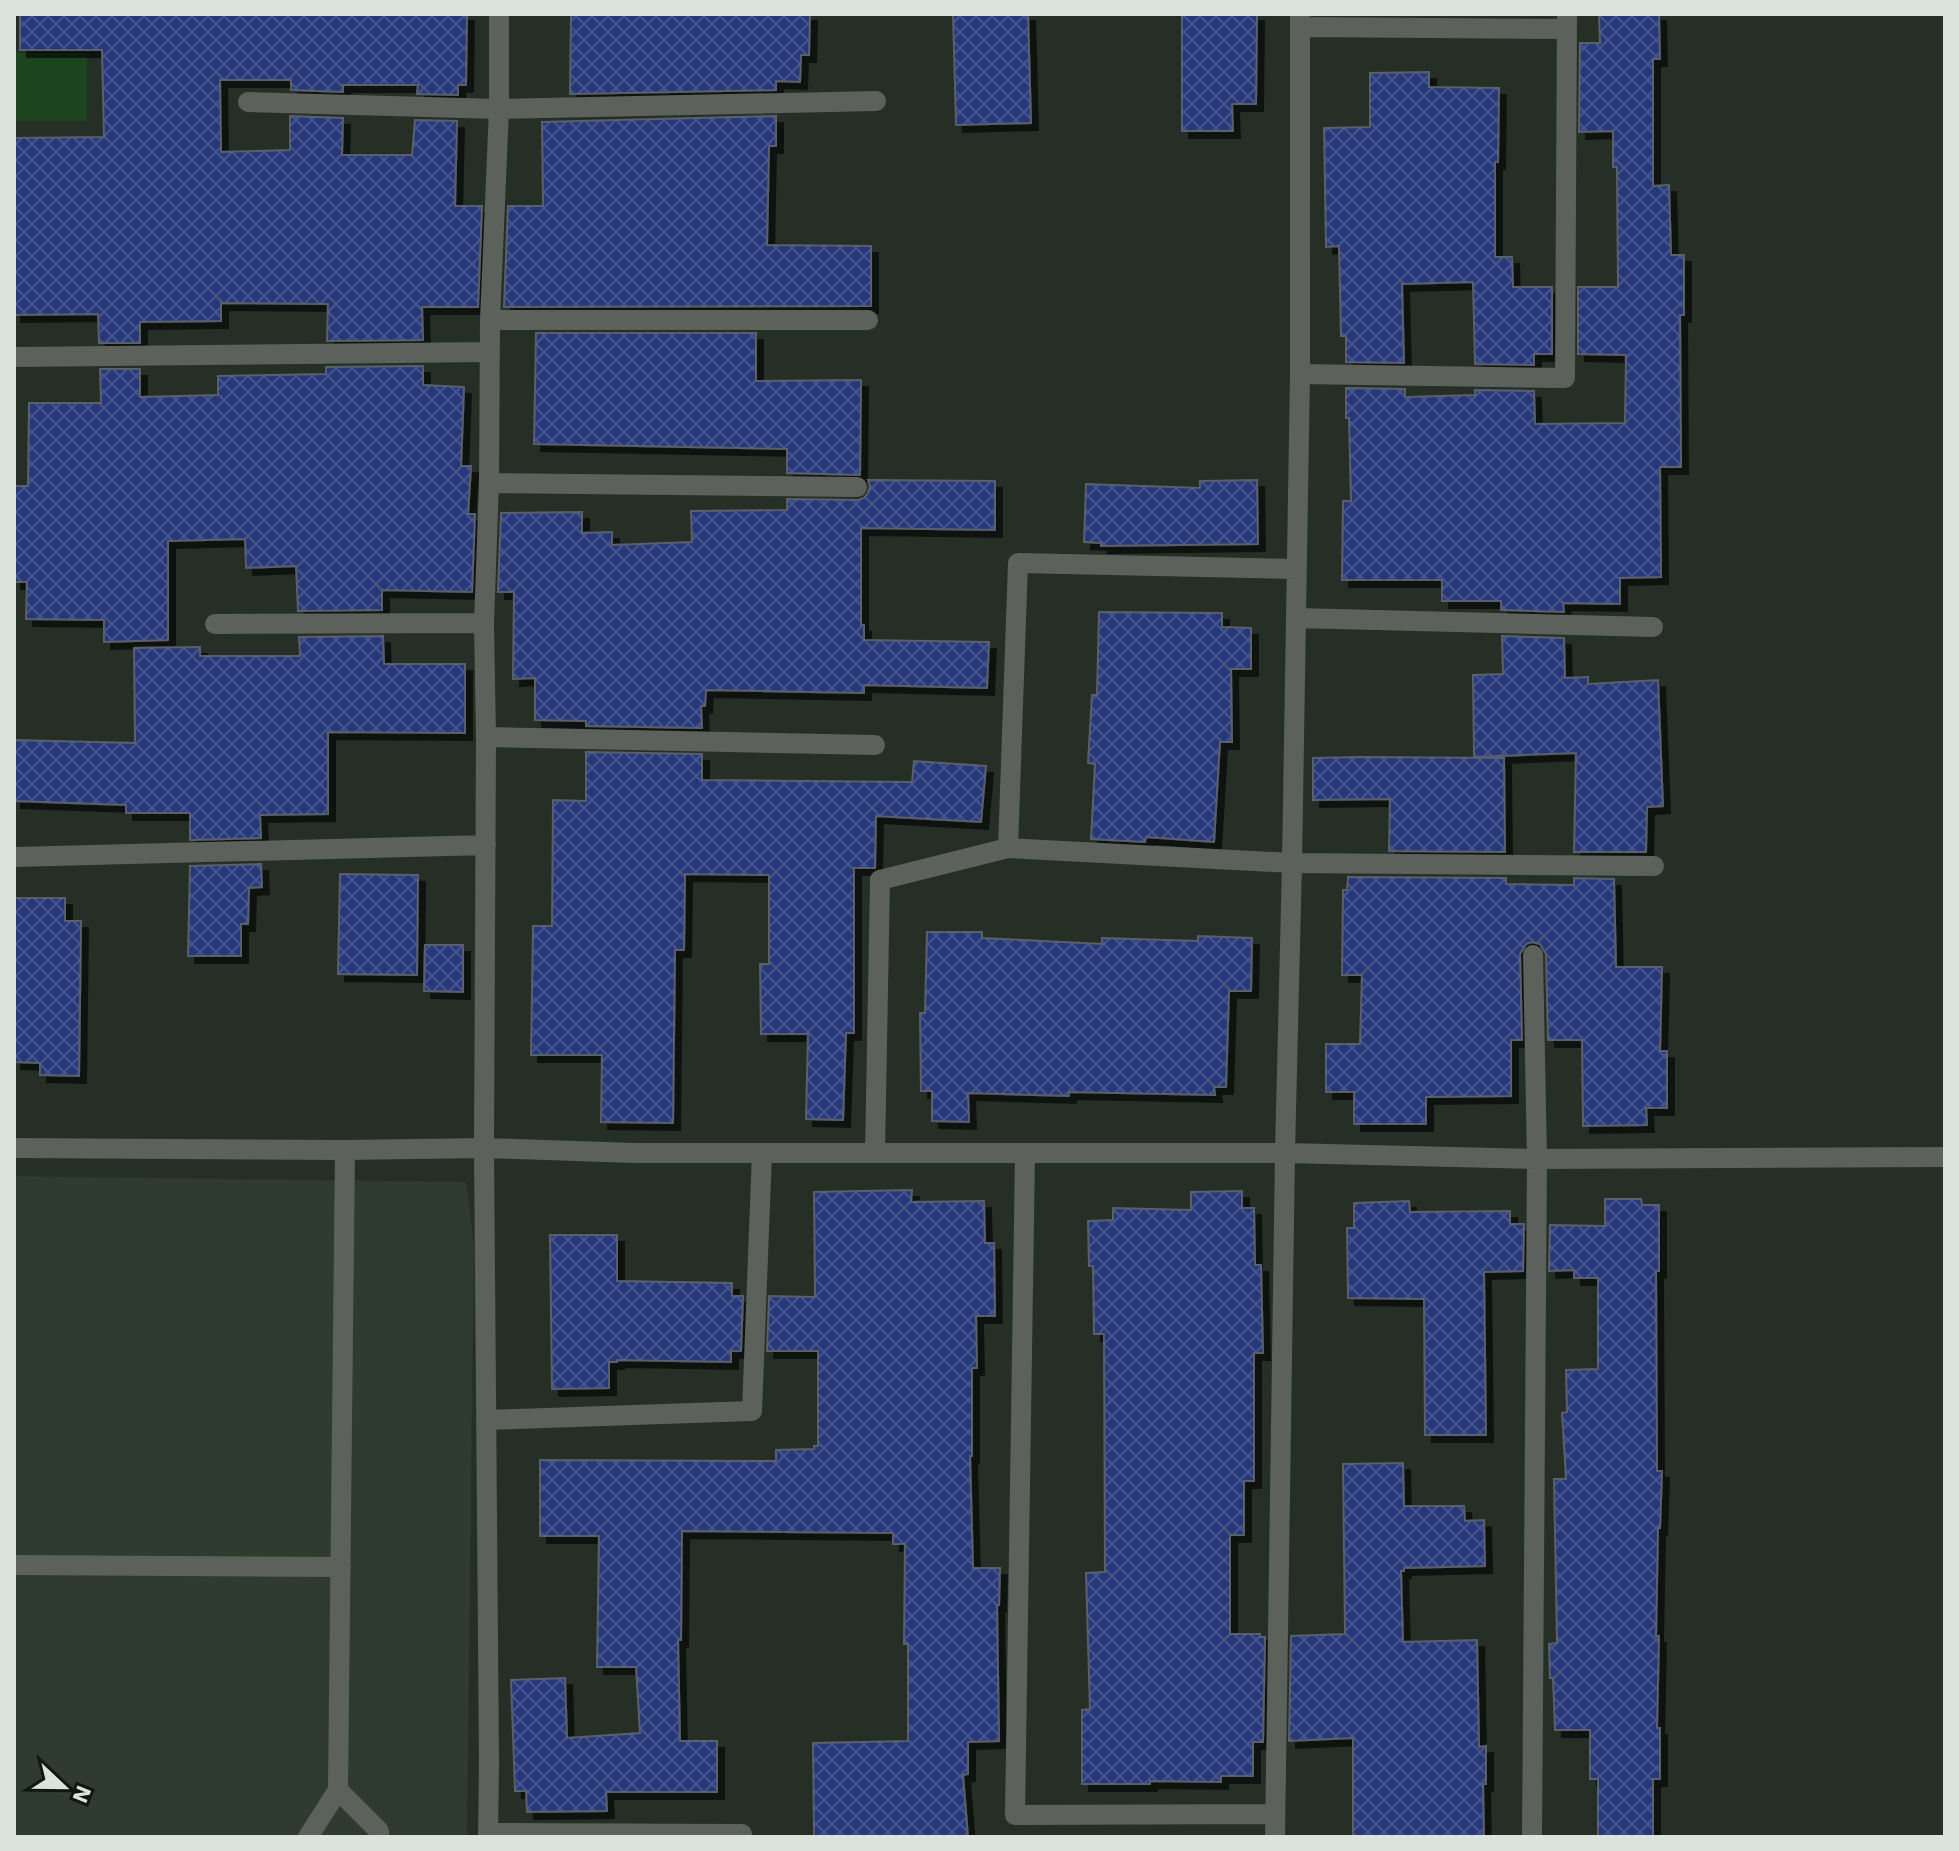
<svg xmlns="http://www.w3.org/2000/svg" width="1959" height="1851" viewBox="0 0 1959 1851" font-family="'Work Sans',sans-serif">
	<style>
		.built { fill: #2e3b2e }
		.green { fill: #1c441e }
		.building { fill: url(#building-cross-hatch); stroke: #5a5f6c; stroke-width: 2; filter: url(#shadow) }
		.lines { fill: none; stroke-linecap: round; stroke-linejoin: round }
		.service { stroke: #5c615c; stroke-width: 20 }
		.minor { stroke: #5c615c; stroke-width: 20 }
	</style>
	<defs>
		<pattern id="building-cross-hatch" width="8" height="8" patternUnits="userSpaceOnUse" patternTransform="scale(2)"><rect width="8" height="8" fill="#28397a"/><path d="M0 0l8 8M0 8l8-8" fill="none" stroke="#47558c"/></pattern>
		<filter id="shadow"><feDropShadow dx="7" dy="7" stdDeviation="0" flood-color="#0009"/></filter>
	</defs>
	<rect width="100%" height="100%" fill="#252f25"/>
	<path class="built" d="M14,1176L466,1182L474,1246L467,1837H14Z"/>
	<path class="green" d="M14,53H87V121H14Z"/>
	<path class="building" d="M20,14H467L466,85H458V95L417,94L418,85H343V92L291,90V80H220L221,152L290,150V116L343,118L342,155H412L415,120L457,121L455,206H482L478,307H422L423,340L327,341L328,304L221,303V321L140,322V343H99L98,314L14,315V138L104,137L102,50H20Z
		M571,14H810L809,55H801L800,82L776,81V90L570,94Z
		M953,14H1028L1031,123L956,125Z
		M1182,14H1257L1256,104H1232L1233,131H1182Z
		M1599,14H1659L1660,59H1653V186L1669,185L1671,255H1684V315H1680L1681,467H1660L1661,577L1620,578V604L1563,603L1564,612L1501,610V601H1442V580H1342L1343,501H1351L1349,418H1346V388L1405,389V397L1475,395V390L1534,391L1535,424L1625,423L1626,355L1578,354V287H1618L1617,167H1613V131L1579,132L1580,43H1600Z
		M1429,72V87L1499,88L1498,162H1495V257H1512L1513,287H1552V354H1534V365L1475,364L1473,282L1402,284L1404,363L1346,362V336H1341L1339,246L1326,247L1324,128L1370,127V73Z
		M776,116V146H769L767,245L871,246V306L504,307L508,206H543L542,122Z
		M536,333H756V381L861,380L860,475L787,473V449L534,444Z
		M423,366V385L464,387L461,466H471L468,514H475L472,592L382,590V610L298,611L296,566L246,568L245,539L168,541V640L104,642V620L26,619L27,582H14V486H28L29,403H101L100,369H140V397L218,395V376L326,374V367Z
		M868,480L995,481V530L861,528V625H864V640L989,642L987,688L864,685V693L706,690L705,706H701L702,728L586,726V721L535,720V678L513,679L514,592H498L501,513L582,512V533L612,532V545L692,542L691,511L787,510V499L858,500L864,498L868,493L870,486Z
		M1257,480L1258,544L1101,546V543L1084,542L1086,484L1200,488V481Z
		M1099,612L1222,613V627L1251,628V669H1231L1232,742H1220L1214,842L1146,837L1145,842L1091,839L1095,764L1088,763L1092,695H1097Z
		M383,636L384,664H465V733L328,732V814L260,815L261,838L190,840V813H126V805L14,801V740L135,743L134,648L200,647V656H300L299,637Z
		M1502,636L1564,638L1565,678L1588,677V684L1658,680L1663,806L1647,807L1646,852H1574L1576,753L1474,757L1473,675L1503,674Z
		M586,752L702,754V780L912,782L914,761L986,766L981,822L876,816L875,868H854V1033H846L843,1120L806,1119L808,1034H761L760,964H769V875L685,874L684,950H675L673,1123L601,1122L602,1055H531L533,926H552L553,800L586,801Z
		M1361,757L1504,758L1505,852L1389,851L1390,799L1313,800V758Z
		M261,864L262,887L249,888L248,924H241V956H188L190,866Z
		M340,874L418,875L417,975L338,974Z
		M1348,877L1506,878V884L1574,885V878L1614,879L1616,967H1662L1660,1051H1667V1108H1646L1647,1125L1583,1126L1582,1040H1548L1546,954L1540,944L1532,942L1526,944L1520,954L1522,1040H1511V1096L1426,1097V1124H1354V1092H1326V1044H1360L1362,975H1342L1343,890H1347Z
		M14,898H65V921H81L79,1076L40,1075V1063L14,1062Z
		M927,932H982V938L1102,944V938L1198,941V936L1252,938L1251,991H1229L1226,1087H1214L1215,1095L1069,1092V1096L968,1093L969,1122L932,1121V1091H921L920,1013H925Z
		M425,945H463V992L424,991Z
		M912,1190L911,1202L984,1201L985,1243H994L995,1316H976L977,1368H972V1456H970L973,1568H1000L999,1605H997L999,1741L968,1742V1774L963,1775L968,1837H814L813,1743L908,1741V1644H904L905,1544H893V1533L682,1531L681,1640H678L680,1741H717V1792H606L607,1811L527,1812L526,1791H515L511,1680L565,1678L567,1738L640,1733L636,1667H597L599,1536H540V1460L776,1461V1450L814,1449V1446H818V1351H767L769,1296L815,1297L814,1192Z
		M1242,1191V1208H1254L1255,1265H1261L1263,1353H1254V1481H1244V1535H1230V1634H1260V1637H1265L1263,1742H1253V1776H1221V1782L1150,1781V1784H1082V1710L1090,1709L1086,1573L1105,1572L1104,1334H1094L1093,1266H1089L1088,1221L1113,1220V1208L1191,1210V1192Z
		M1605,1199H1641L1642,1205H1659V1271H1656L1657,1471H1662L1660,1528H1658L1656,1636H1659L1657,1728H1660V1779H1653V1837H1598V1779H1590V1730H1555L1553,1678H1550L1549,1644L1557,1643L1554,1479H1566L1562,1413L1567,1412L1566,1370L1598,1369V1278H1574V1270L1549,1271L1550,1225L1605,1226Z
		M1409,1201L1410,1212L1510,1211V1224H1524L1523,1271L1484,1272L1486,1435H1425L1424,1299L1348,1298L1347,1228H1354V1203Z
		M550,1235H617V1281L732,1283V1296H743L741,1351H731V1362L617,1360V1362H609V1388L552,1389Z
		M1403,1463L1404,1506H1464L1465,1521L1484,1520L1485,1566L1404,1568V1571H1401L1403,1642L1477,1640L1479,1747L1486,1746V1784H1483L1484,1837H1353V1738L1289,1741L1291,1636L1345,1634L1343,1464Z"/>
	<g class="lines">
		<path class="service" d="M880,880L1008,848
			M14,1565L341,1567
			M338,1790L379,1831V1837
			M308,1837L338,1790L345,1150"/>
		<path class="minor" d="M1300,27L1567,29
			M248,102L499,109L876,101
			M490,320H868
			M14,357L490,352
			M1300,374L1565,378L1567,14
			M489,483L857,487
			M1297,569L1018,563L1008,848L1292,863L1654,866
			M1296,618L1653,627
			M215,624L484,623
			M486,737L875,745
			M14,857L486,845
			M14,1148L345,1150L484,1148L634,1153H1285L1537,1159L1945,1157
			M875,1153L880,880
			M1025,1154L1015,1815L1275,1814
			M486,1420L752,1411L762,1153
			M488,1833L742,1834V1837
			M488,1837L489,1763L484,1148L486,737L484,623L489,483L490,320L499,109V14
			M1275,1837L1285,1153L1292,863L1300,374V14
			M1532,1837L1537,1159L1533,955"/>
	</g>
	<rect width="1959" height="1851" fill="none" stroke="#dce2dc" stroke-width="32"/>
	<g transform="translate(64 1787) rotate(112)" stroke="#111611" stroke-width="6" paint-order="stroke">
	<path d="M0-6L14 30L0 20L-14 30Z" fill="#dce2dc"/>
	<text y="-12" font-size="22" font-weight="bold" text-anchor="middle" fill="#dce2dc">N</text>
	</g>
</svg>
